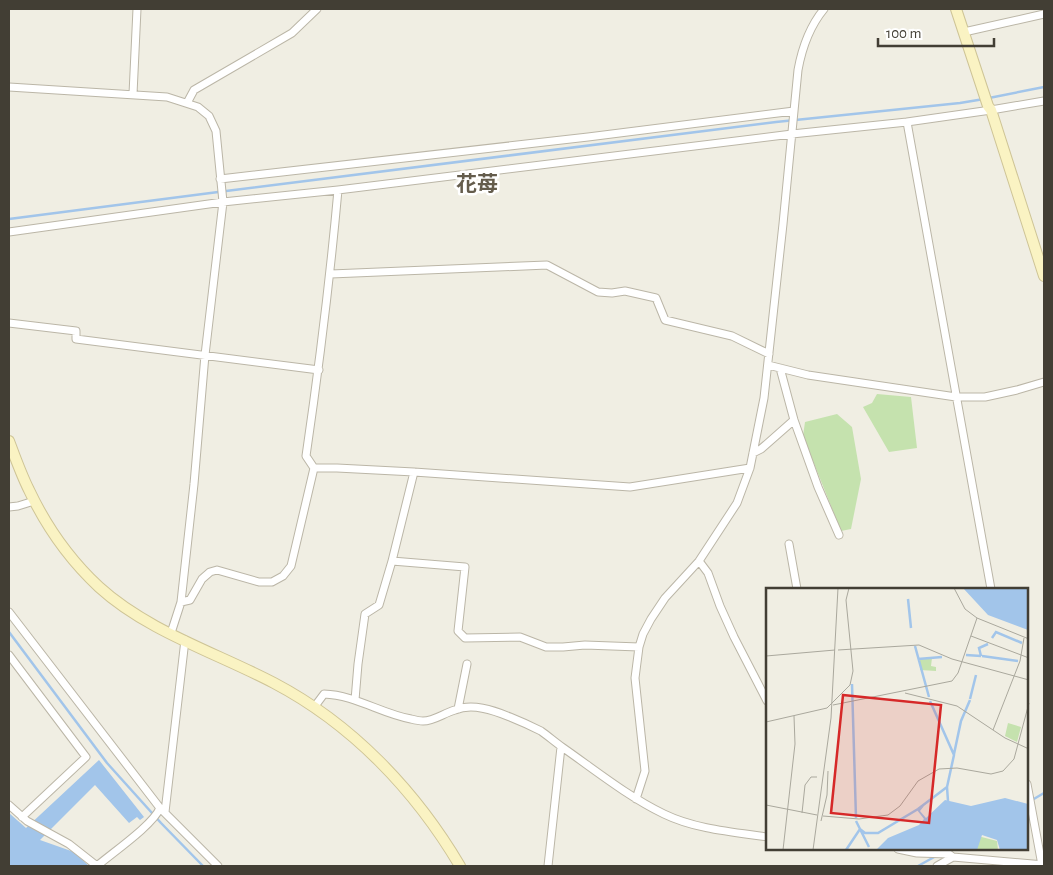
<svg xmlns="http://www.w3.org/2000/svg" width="1053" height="875" viewBox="0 0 1053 875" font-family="'Alegreya Sans','Noto Sans JP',sans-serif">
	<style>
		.green { fill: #c5e2ae }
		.water { fill: #a2c5ea }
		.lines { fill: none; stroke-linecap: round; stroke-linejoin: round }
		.stream { stroke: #a2c5ea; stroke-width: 2.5 }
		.street-casing { stroke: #bbb6a7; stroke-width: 9 }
		.secondary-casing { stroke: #cec496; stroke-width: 12 }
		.street { stroke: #fff; stroke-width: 7 }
		.secondary { stroke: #faf3c3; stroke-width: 10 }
		.labels { text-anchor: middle; stroke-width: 5; stroke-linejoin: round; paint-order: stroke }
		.quarter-label { font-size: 21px; font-weight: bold; fill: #645c4c; stroke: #fff }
		.inset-river { fill: none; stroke: #a2c5ea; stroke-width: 2.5 }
		.inset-road { fill: none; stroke: #aaa89d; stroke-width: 1 }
		.view { fill: #d62828; fill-opacity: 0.15; stroke: #d62828; stroke-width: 2.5 }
		.inset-edge { fill: none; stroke: #423e34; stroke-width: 2.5 }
	</style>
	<rect width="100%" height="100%" fill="#f0eee3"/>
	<path class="green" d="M877,394L911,397L917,448L889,452L863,407L872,403Z
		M837,414L852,427L861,479L851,529L841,531L803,436L805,422Z"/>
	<path class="water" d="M99,760L144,817L140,820L137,817L129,823L95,785L40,840L74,852L89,866H9V813L26,828Z"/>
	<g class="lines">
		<path class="stream" d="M989,98L1044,87
			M9,219L226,191L776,122L960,103L984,99
			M9,632L107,763L161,823L203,866
			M1027,803L1044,793
			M918,866L936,856"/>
		<g class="street-casing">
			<path id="street" d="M964,32L1044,14
				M9,87L167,97L198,107L209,116L216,131L223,202L205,355L194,484L181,602L171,633
				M133,94L137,9
				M187,103L194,90L292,33L317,9
				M907,122L991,589
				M220,179L588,137L794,111
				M9,232L223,202L338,190L792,134L907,122L991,110L1044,101
				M331,274L547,265L598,292L612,293L625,291L656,298L665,320L732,336L769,354
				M9,323L76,331V339L319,370
				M768,365L808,375L956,397H985L1017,390L1044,382
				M780,368L794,420L818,487L839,535
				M753,453L761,449L794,420
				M314,468L306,456C319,367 330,279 338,190
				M9,507L18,506L34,501
				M789,544L797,589
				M392,561L414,472
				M699,561L708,573L720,606L734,637L767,701
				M181,602L190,600L202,579L210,572L217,570L259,582H272L283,576L291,566L314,468H337L414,472L630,487L750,468
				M9,612L160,808
				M9,655L86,757L22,817
				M355,700L358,664L365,614L379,605L392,561L465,567L458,631L465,638L520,637L546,647H563L585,645L639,647
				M315,706L324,694C355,695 382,714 411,719C415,720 419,721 423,721C434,721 444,713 455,710C472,703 493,710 510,717C520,721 531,726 541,731C548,736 555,742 562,747C595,770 627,796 664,814C695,829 732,832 767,837
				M458,709L467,664
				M1027,784L1042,865
				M636,799L645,771L635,678L639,647L643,634L651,619L665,598L699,561L737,503L750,468L764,398L783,224L798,70C802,48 810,26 824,9
				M9,805L27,821L69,844L97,866C112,853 153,825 160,808L218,866
				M165,812L185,640
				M898,849L917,853L949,854L953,857L1044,865
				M548,866L561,747
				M937,866L953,857"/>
		</g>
		<g class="secondary-casing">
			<path id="secondary" d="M956,9L988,106L991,110L1044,276
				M9,441C15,457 21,474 29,490C46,526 70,560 99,587C147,631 217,653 274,683C352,724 415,790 460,866"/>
		</g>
		<use href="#street" class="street"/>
		<use href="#secondary" class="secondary"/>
	</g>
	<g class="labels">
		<g class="quarter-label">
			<text x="477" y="191">花苺</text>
		</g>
	</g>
	<g transform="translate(766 588)">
		<rect width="262" height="262" fill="#f0eee3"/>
		<path d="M166,70L165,78L170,79V83L154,82V71ZM242,135L255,139L251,154L239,148ZM208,247L231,253L232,262H198L199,253Z" fill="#c5e2ae"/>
		<path d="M197,0H262V42L222,27ZM239,210L262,216V262H234L231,252L216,247L211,262H110L122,250L153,237L158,231L151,222L158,218L154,223L160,230L179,212L205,218Z" fill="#a2c5ea"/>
		<path class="inset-river" d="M142,11L145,40M226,50L230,44L256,55M149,58L163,109M200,67L215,68M215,68L213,60L222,56M216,68L252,73M152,71L176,69M86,96L90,230M204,111L210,87M164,113L188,167L181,199L182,213M188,166L195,133L204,112M90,233L103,259M80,262L94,241L99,245H112L152,221L181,199"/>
		<path class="inset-road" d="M188,0L199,21L211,30L263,51M205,48L263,70M72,62L153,57L186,71L263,92M0,68L69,62M139,105L191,118L239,150L263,161M67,117L186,93L192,85L211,30M0,134L61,120L84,97L87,83L80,12L83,0M227,142L254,73L258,50M0,217L51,227M36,225L39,197L45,189H51M57,228L93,231L122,227L134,218L152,193L173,181L191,180L225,186L237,183L248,171L263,115M55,233L61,207L62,183M17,262L29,156L28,128M47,262L65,130L72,0"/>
		<path class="view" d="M77,107L175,117L163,235L65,225Z"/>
		<rect width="262" height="262" class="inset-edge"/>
	</g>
	<rect width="1053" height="875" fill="none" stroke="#423e34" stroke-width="20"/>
	<path d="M878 38v8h116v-8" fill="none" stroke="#423e34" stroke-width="2.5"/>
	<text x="886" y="38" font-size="15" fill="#423e34" stroke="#ffffff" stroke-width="4" paint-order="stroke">100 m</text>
</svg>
